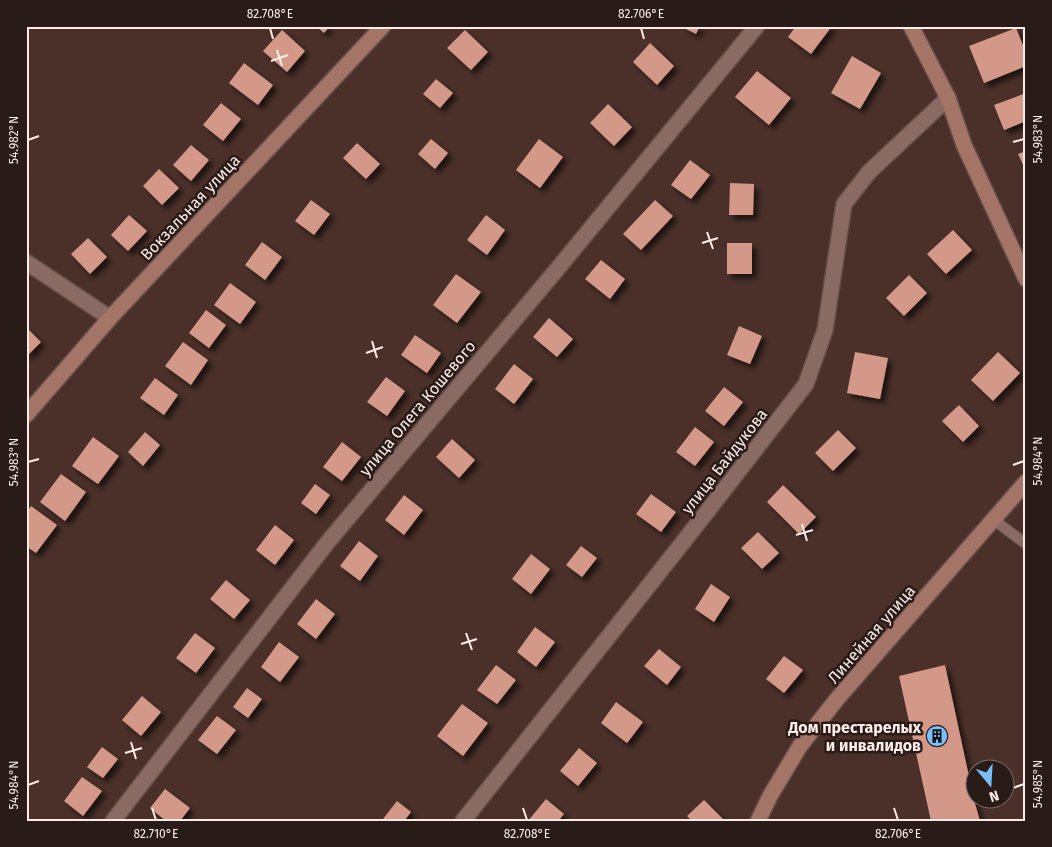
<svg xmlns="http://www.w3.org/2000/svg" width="1052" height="847" viewBox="0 0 1052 847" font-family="'Fira Sans',sans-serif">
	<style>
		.building { fill: #d49889; filter: url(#shadow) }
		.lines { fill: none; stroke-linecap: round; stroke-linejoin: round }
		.lane-casing { stroke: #654e49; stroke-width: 12 }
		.street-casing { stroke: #654e49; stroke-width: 18 }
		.secondary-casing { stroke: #654e49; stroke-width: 18 }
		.lane { stroke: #896b63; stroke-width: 10 }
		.street { stroke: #896b63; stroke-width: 15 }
		.secondary { stroke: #a47467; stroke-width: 15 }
		.ticks { fill: none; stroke: #fdece7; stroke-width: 2 }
		.labels { text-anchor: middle; stroke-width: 5; stroke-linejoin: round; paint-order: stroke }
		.street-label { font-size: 16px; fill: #fdece7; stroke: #281b18 }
		.poi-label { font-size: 16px; font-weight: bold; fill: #fdece7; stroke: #281b18; text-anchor: end }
		.neatline { fill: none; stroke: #fdece7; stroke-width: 2 }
		.ticks-label { font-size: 12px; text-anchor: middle; fill: #fdece7 }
	</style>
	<defs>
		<filter id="shadow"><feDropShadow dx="4.5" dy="4.5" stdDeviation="2.5" flood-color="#0009"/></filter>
	</defs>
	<rect width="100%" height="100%" fill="#4a3029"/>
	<path class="building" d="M316,26H330L324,33Z
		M680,26H700L696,34Z
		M796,26H832L811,54L788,37Z
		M1016,28L1026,53V66L984,83L969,46Z
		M282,30L305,51L287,72L263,51Z
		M465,30L488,52L471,70L447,48Z
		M650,43L674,66L657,85L633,62Z
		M852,56L881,73L860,109L831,93Z
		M244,63L273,85L258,105L229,83Z
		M757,71L791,98L769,125L735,97Z
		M436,79L453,93L440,108L423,94Z
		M1026,93V121L1004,130L994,105Z
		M221,103L241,119L223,141L203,125Z
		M608,104L632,127L614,146L590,123Z
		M431,139L448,153L435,169L418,154Z
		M539,139L563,157L540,188L516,170Z
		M357,143L380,164L366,179L343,158Z
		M191,145L209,160L191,181L173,165Z
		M1026,151V171L1018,154Z
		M690,160L710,175L691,199L671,185Z
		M159,169L179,188L162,205L143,186Z
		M730,183L754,184L753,215H729Z
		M311,200L330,214L314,235L295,221Z
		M655,200L673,216L641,250L623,234Z
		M129,215L147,231L128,251L111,235Z
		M486,215L505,230L487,255L467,240Z
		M953,230L972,250L946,274L927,254Z
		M88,238L107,257L90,274L71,254Z
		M262,242L282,257L265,280L245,265Z
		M727,243H752V274H727Z
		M601,260L625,279L610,299L585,279Z
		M456,274L481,292L457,323L433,305Z
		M909,275L927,293L904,316L886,298Z
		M230,283L256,302L240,324L214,305Z
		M206,310L226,325L209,348L189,333Z
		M549,318L573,339L557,357L533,337Z
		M739,326L762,336L750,364L727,355Z
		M26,327L41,342L26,357Z
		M415,335L441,353L427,373L401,355Z
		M183,342L208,360L191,385L165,366Z
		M855,352L888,358L880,399L847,393Z
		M998,352L1020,373L993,401L971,380Z
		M514,364L533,379L514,404L495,389Z
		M386,377L405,391L387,416L367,402Z
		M155,378L178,395L164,415L140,398Z
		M724,387L743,402L724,426L705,411Z
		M959,405L979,426L963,442L942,421Z
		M695,427L714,442L695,466L676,452Z
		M838,430L856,448L833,471L815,453Z
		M145,432L160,445L143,466L128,452Z
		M93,437L119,456L98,484L72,466Z
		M452,439L475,460L459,478L436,457Z
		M342,442L361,457L342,481L323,467Z
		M61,474L86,492L65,521L40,502Z
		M315,484L330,495L316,514L301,503Z
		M783,485L816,517L799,534L767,502Z
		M651,494L676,512L661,532L636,514Z
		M404,495L423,510L404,535L385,520Z
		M31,506L57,525L36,553L26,546V513Z
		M275,525L294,540L275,565L256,550Z
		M758,532L779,553L762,569L741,548Z
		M359,541L378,556L360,581L340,566Z
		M581,546L597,558L582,577L566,565Z
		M531,554L550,569L531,594L512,579Z
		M226,580L250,600L234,619L210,599Z
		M711,584L730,597L714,622L695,609Z
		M316,599L335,614L316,639L297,624Z
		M535,627L555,642L536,667L517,652Z
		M195,633L215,648L196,673L176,658Z
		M279,642L299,657L280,682L261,667Z
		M659,649L681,667L667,685L644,666Z
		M784,656L803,670L784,693L766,679Z
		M496,665L516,680L497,704L477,690Z
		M945,665L974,800L980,821H931L899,676Z
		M247,688L262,699L248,718L233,707Z
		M142,696L161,712L141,736L122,720Z
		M616,702L643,722L627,743L601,723Z
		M462,704L488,723L463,756L437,736Z
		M217,716L236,730L217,754L198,740Z
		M102,747L118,759L103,778L87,767Z
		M579,748L597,763L578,786L560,771Z
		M82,777L102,791L83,816L64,801Z
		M165,789L190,808L180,821H166L150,808Z
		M546,799L564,814L558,821H528Z
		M704,800L725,821H692L687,816Z
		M397,801L411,812L404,821H385L383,819Z"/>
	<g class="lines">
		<g class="lane-casing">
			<path id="lane" d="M994,520L1026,544"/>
		</g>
		<g class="street-casing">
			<path id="street" d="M26,262L110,318
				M113,821L327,543L559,267L757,26
				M463,821L710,508L806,384L825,330L844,204L869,172L948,98"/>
		</g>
		<g class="secondary-casing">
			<path id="secondary" d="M911,26L948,98L964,145L1026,279
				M26,415L110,318L383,26
				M758,821L770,796L800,746L837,699L1026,482"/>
		</g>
		<use href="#lane" class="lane"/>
		<use href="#street" class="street"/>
		<use href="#secondary" class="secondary"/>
	</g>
	<path class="ticks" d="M270,28L273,39M641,28L644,39M277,50L282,66M271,61L288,55M28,140L39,136M1013,142L1024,139M707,232L713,249M702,243L718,238M372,341L377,358M366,353L383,347M28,462L39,459M1013,465L1024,461M802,524L807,541M796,535L813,530M466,633L472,650M461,644L477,639M131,742L136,759M125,753L142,748M28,785L39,781M1013,788L1024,784M152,808L156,820M523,808L527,820M894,808L898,820"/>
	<defs>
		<g id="building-disc" transform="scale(1.125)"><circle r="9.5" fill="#7abff8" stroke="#281b18"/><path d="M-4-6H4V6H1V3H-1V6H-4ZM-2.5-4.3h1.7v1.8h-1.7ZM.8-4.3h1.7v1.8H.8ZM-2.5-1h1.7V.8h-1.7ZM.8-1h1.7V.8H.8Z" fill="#111"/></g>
	</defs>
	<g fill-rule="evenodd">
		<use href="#building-disc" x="937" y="736"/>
	</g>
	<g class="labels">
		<g class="street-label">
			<text transform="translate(190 207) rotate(-47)" y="6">Вокзальная улица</text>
			<text transform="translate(417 408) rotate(-50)" y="6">улица Олега Кошевого</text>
			<text transform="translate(724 461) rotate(-52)" y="6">улица Байдукова</text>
			<text transform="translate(871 634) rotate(-49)" y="6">Линейная улица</text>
		</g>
		<g class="poi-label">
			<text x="921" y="733">Дом престарелых<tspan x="921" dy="18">и инвалидов</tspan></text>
		</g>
	</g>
	<rect width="1052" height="847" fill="none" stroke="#281b18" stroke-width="55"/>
	<g transform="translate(990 784) rotate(162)"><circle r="24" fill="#281b18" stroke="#7d6f6b"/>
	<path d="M0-4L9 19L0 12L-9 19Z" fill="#7abff8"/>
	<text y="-8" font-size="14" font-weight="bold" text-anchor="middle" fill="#fdece7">N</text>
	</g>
	<rect x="28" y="28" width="996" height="792" class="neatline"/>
	<g class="ticks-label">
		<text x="270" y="18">82.708°E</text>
		<text x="641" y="18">82.706°E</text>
		<text transform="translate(1038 139) rotate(-90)" y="4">54.983°N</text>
		<text transform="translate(14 140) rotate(-90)" y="4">54.982°N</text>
		<text transform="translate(1038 461) rotate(-90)" y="4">54.984°N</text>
		<text transform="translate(14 462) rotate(-90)" y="4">54.983°N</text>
		<text transform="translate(1038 784) rotate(-90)" y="4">54.985°N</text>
		<text transform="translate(14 785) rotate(-90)" y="4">54.984°N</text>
		<text x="156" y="838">82.710°E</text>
		<text x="527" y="838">82.708°E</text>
		<text x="898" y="838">82.706°E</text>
	</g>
</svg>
